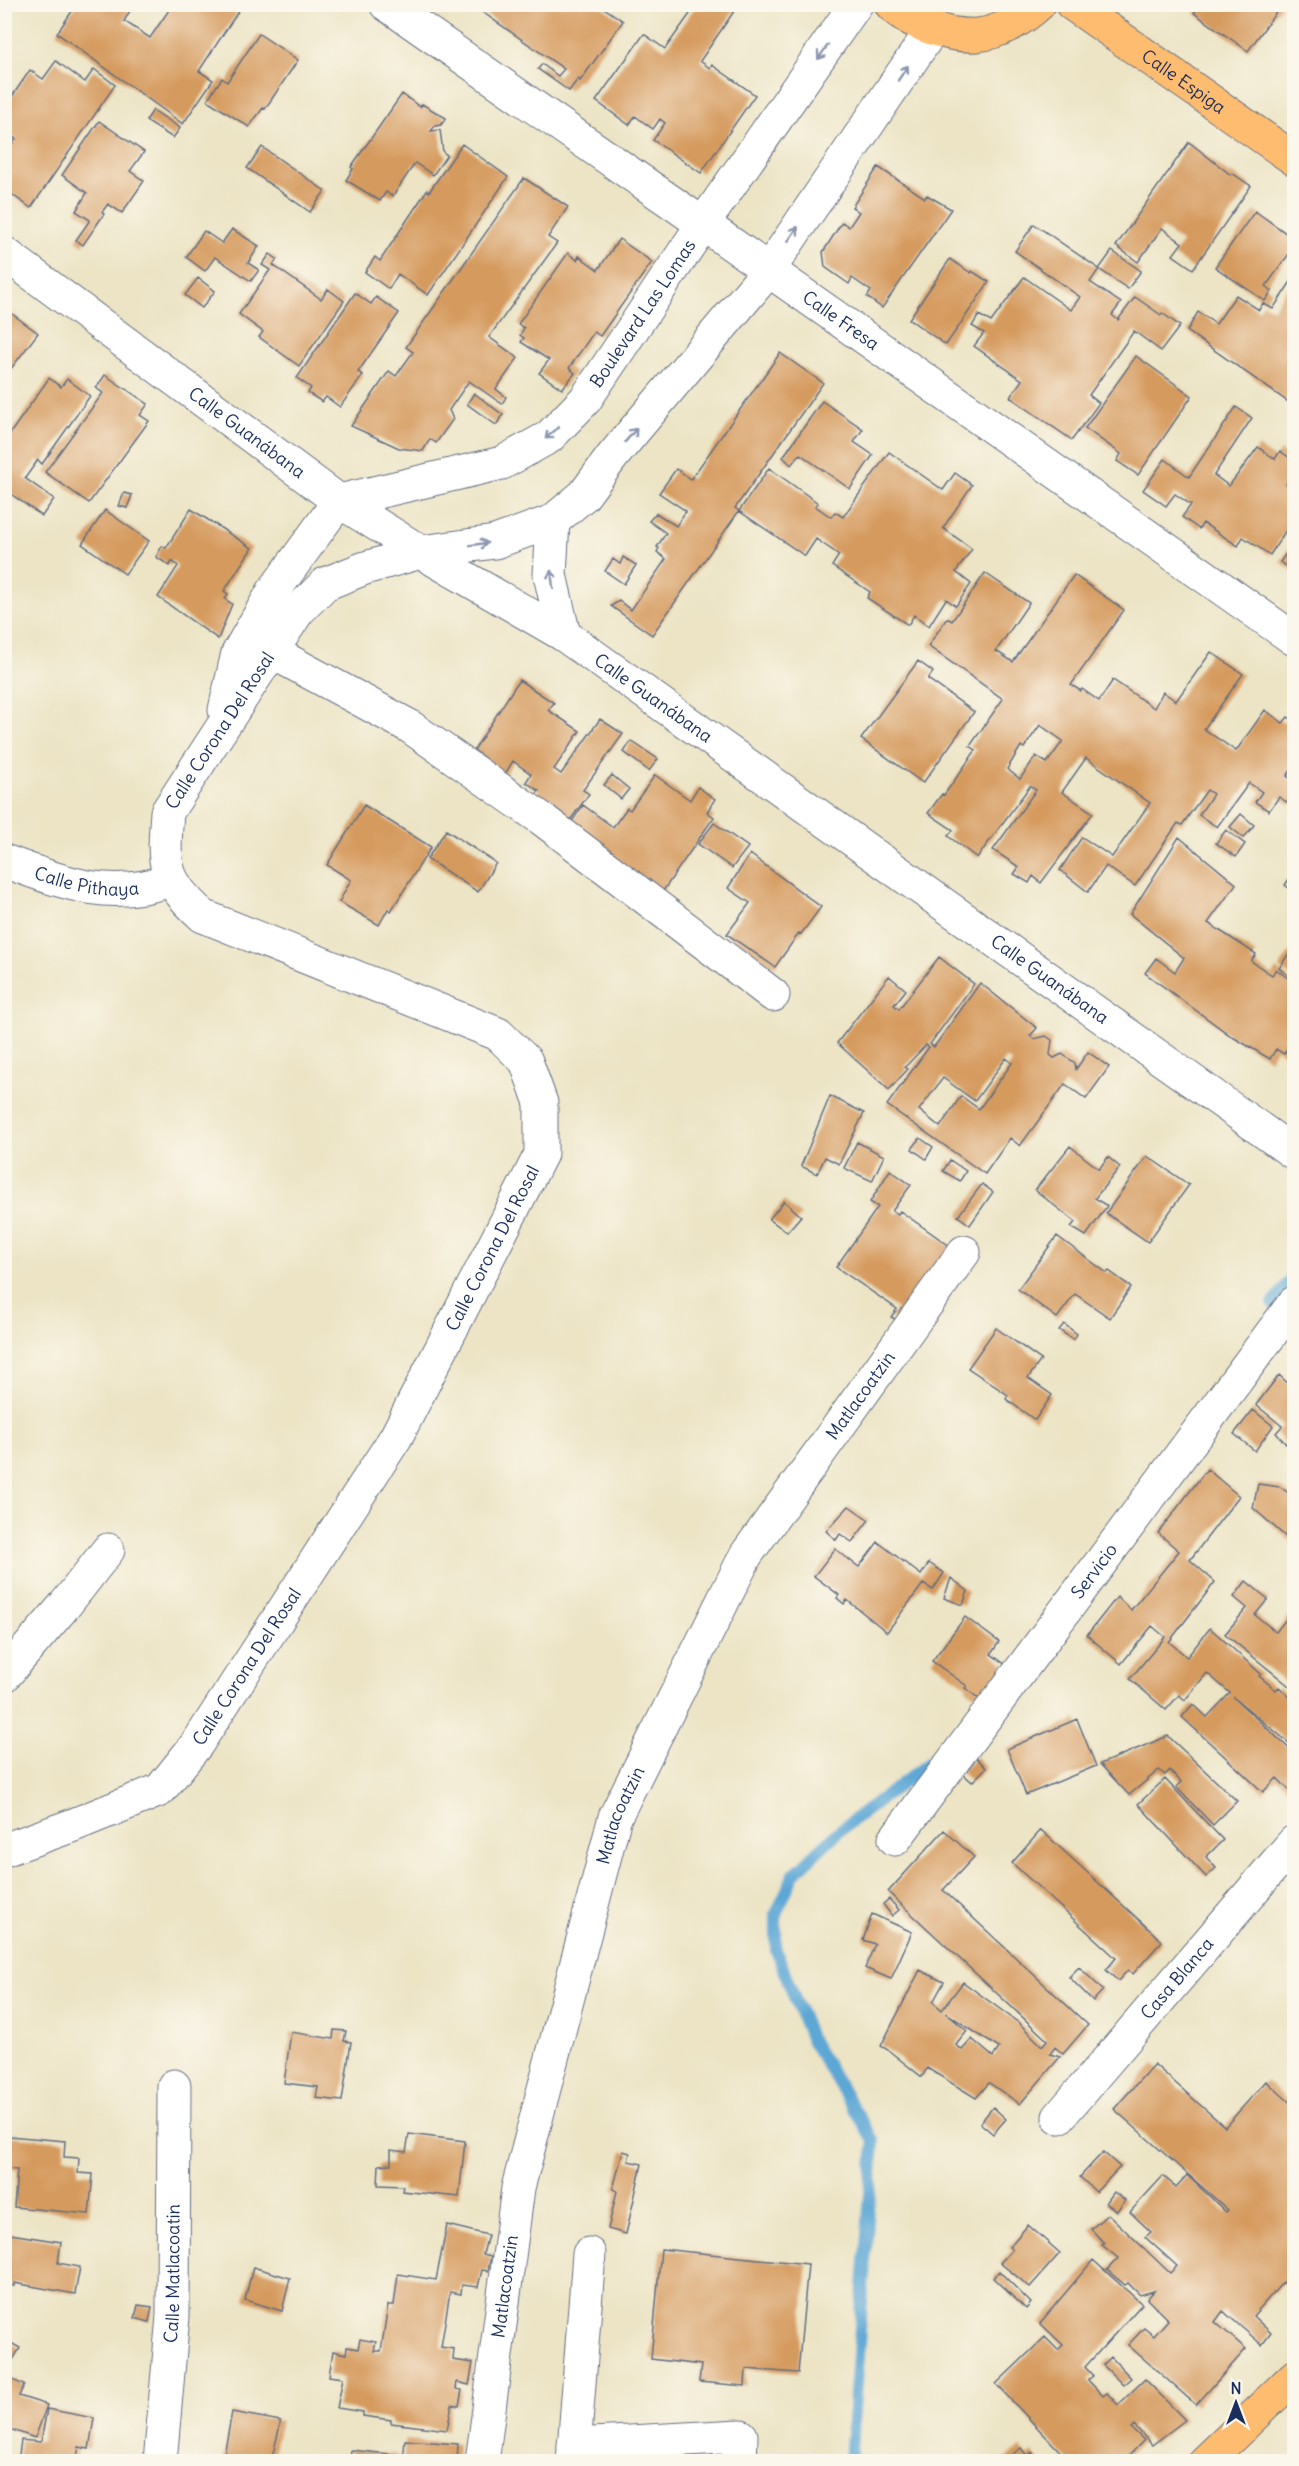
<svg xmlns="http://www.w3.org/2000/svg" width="1299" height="2466" viewBox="0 0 1299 2466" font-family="Delius,sans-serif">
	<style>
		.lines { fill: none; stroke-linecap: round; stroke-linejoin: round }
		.stream { stroke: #5da7d5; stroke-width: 12 }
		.building { fill: #d59a5d; fill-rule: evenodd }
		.minor-casing { stroke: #646e82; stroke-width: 35 }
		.major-casing { stroke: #646e82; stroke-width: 35 }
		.minor { stroke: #fff; stroke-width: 33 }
		.major { stroke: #febc70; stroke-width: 33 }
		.oneway { stroke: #8d97ae }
		.labels { text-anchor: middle; stroke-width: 4.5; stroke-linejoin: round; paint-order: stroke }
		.street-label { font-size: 18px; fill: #1b2f5e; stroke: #fbf7ec }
	</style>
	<rect width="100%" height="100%" fill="#fbf7ec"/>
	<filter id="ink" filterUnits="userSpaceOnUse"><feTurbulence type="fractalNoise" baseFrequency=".0167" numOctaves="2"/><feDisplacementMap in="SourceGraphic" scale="12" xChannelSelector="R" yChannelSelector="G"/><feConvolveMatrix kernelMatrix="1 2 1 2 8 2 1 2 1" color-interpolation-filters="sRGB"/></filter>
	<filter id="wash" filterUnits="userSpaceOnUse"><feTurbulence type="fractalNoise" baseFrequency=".008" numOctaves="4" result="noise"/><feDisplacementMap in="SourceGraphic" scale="24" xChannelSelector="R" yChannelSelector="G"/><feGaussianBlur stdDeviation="1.35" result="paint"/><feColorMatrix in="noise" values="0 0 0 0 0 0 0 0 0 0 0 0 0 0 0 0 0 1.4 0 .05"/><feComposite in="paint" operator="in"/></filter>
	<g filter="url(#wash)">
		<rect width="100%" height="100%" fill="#ece4c5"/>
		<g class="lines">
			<path class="stream" d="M1273,1304L1294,1275
				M850,2462L874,2141L810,2038L776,1950V1914L794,1874L840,1830L945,1751"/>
		</g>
		<g id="blocks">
			<path class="building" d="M77,4H134L124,21L150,38L173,4H236L241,7L199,71L213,80L183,124L57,33Z
				M460,4H598L623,21L580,81L578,79L569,91L538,69L542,64L558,76L564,69L475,7L472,12Z
				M697,4H739L700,61L710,68L712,65L755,95L701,173L653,140L665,123L660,119L653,129L635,116L629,125L596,101L644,34L665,49Z
				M1200,4H1282L1248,51L1194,13Z
				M259,34L298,60L265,109L263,108L249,127L207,100L222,78L227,82Z
				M56,61L85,82L94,69L115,85L31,208L4,189V155L16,139L4,132V108L30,70L43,79Z
				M402,94L420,107L422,104L446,118L441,125L435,126L431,131L440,130L443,152L447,155L433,175L415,163L393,196L386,192L380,201L346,180L353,169L351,167Z
				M153,110L180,128L173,138L146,121Z
				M99,121L144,152L130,171L144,181L122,213L108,204L102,212L104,214L83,245L76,240L90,220L76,211L87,193L62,175Z
				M1189,142L1231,175L1232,173L1251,186L1193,269L1173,255L1182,243L1162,228L1138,262L1116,246Z
				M462,144L508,177L428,295L398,274L389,289L365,272L375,257L380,261L427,190L429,192Z
				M262,147L325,191L310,212L247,168Z
				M878,167L925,198L927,195L951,209L882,308L867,297L871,291L852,278L849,284L825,267L823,252L842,222L849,227L859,212L852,207Z
				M524,178L568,207L548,237L557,243L489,337L518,358L496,389L506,397L502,404L469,381L449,410L453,419L436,443L430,439L423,451L399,448L351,426L389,371L396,376L413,352L406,347Z
				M1255,211L1294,239V247L1266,286L1272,291L1265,301L1215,267Z
				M1034,224L1099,269L1090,282L1121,303L1112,315L1118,320L1135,297L1161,315L1162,313L1180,326L1161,351L1134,331L1089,395L1099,403L1072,440L1010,397L1022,380L974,346L984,333L972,326L979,315L991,322L1024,277L1071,310L1080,297L1015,251Z
				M232,229L259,246L248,263L259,270L251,281L215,257L205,271L186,257L204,231L222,243Z
				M619,239L652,262L600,336L594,332L569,368L575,373L562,389L539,373L549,360L521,342L524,338L520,335L524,328L518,324L568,253L577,260L579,256L598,270Z
				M1112,251L1141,271L1128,289L1099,269Z
				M270,254L277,259L273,265L321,299L328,289L344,301L299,366L259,337L263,332L239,314L270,270L262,265Z
				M950,259L971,273L972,271L989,282L946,345L909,319Z
				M1294,277V406L1187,331L1198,312L1216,324L1236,295L1259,310L1263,303L1273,309Z
				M198,278L215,291L202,308L185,295Z
				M355,293L371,304L376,297L399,313L358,372L363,375L340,407L326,397L322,402L308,393L311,388L297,378Z
				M4,308L38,333L4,378Z
				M780,353L823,383L735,508L739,511L652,635L611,606L619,601L631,610L666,559L657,552L659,548L657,547L666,533L649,521L656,513L676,526L686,511L659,493L676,469L691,479Z
				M1136,356L1192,396L1138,475L1117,461L1121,454L1085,428Z
				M105,375L148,404L140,415L149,421L89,503L45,472L103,393L96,388Z
				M49,378L61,387L67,379L90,396L42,464L38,460L25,478L54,499L42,516L4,489V432L9,435Z
				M474,393L503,415L496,425L467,404Z
				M822,401L863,429L854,442L873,455L850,489L800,454L791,465L783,457Z
				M1236,407L1252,418L1214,475L1229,486L1258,447L1275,459L1280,451L1294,461V470L1286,484L1294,490V518L1270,555L1243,537L1238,546L1203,523L1199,529L1182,517L1191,505L1175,494L1166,506L1143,490L1165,459L1189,477Z
				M889,452L943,490L955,473L972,485L943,528L972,549L956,572L971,584L956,606L946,599L929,626L914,615L908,625L867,598L870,592L832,566L839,555L816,539L805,556L739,511L769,468L818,503L815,506L831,517L835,512L843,517Z
				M124,493L132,495L127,508L119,506Z
				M191,509L252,548L224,591L228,594L225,599L232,604L218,639L158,597L178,566L172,561L170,566L156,557L162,546L166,548Z
				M105,510L149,541L125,574L82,544Z
				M1294,542V572L1280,562Z
				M623,557L636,565L624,584L605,571L613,559L620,564Z
				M985,573L1029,603L996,651L1013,662L1074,575L1124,610L1071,685L1081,691L1082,689L1099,701L1113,680L1154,708L1163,692L1176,701L1211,652L1243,674L1204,729L1236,751L1265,710L1283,723L1288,717L1294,721V766L1287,776L1294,781V801L1291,805L1279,797L1269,811L1255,802L1262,792L1249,783L1217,827L1199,815L1213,794L1207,790L1182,825L1178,823L1135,886L1106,866L1088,892L1060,870L1082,837L1112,857L1150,803L1086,758L1062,792L1093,813L1041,883L1033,876L1029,883L1014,874L1019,867L993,850L1036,790L1030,786L977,858L948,836L953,830L928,813L942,794L944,795L976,750L970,746L1003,699L928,646L947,618L952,621ZM1040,725L1063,741L1047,763L1036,756L1020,779L1007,769L1021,746L1024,748Z
				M918,661L933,672L928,679L974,712L923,783L861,739Z
				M519,680L554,703L548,710L580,731L554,769L561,774L600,719L623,734L583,790L589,794L568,823L534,797L539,791L526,782L531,774L513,761L505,774L474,750Z
				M631,741L658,759L649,771L624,752Z
				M612,775L629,789L621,799L604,785Z
				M655,775L690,800L698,787L715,799L707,812L714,817L661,894L570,824L583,805L613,827L627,808L630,810Z
				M364,805L431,847L391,911L388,909L379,925L339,902L351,880L327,865Z
				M1241,814L1254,825L1244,838L1230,827Z
				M714,823L748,847L732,868L698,844Z
				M446,830L496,863L478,892L427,859Z
				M1226,830L1245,844L1236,857L1216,843Z
				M1179,837L1236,884L1208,923L1256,954L1251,961L1272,975L1276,969L1294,983V1024L1287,1036L1293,1039L1284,1054L1276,1049L1270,1059L1231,1036L1145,973L1156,958L1175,972L1184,958L1130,914Z
				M750,854L821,907L801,934L799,933L775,967L727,934L750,903L728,888Z
				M1294,871V892L1285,885Z
				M1294,946V980L1279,968Z
				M939,957L974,984L930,1044L934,1047L980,983L1037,1028L1030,1036L1034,1039L1046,1036L1052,1040L1050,1055L1054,1058L1062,1054L1075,1063L1076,1069L1088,1052L1109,1067L1086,1099L1065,1084L1020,1146L1010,1138L985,1174L887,1105L929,1047L926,1045L905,1067L908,1069L889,1090L837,1043L889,976L906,990L894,1005L899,1009ZM1006,1058L1012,1063L979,1109L961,1096L940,1127L919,1110L943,1078L975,1101Z
				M830,1096L864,1113L839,1164L825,1157L817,1174L801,1166Z
				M920,1138L933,1147L926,1159L912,1149Z
				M857,1142L884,1156L872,1181L844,1168Z
				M1070,1146L1099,1169L1108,1157L1120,1167L1095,1198L1107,1206L1086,1236L1071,1227L1075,1222L1035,1190Z
				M1147,1156L1189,1185L1148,1242L1106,1213Z
				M950,1160L966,1171L960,1181L943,1171Z
				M890,1170L911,1185L892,1211L898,1214L900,1211L954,1249L902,1323L891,1317L897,1309L836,1267L878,1207L870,1202Z
				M982,1184L993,1192L970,1225L958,1216Z
				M784,1201L801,1216L787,1232L769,1219Z
				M1057,1236L1107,1273L1109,1271L1131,1287L1110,1318L1075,1294L1057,1318L1018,1289Z
				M1064,1324L1077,1334L1074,1340L1059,1330Z
				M996,1328L1041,1360L1028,1378L1052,1395L1035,1420L1006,1399L1008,1395L968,1368Z
				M1279,1375L1294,1389V1438L1293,1436L1286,1444L1276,1433L1282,1426L1256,1405Z
				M1253,1410L1273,1426L1255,1451L1234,1434Z
				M1207,1469L1239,1496L1190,1560L1215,1582L1169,1642L1187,1657L1210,1628L1261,1674L1259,1676L1276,1690L1279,1687L1294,1701V1747L1233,1697L1294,1753V1795L1277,1778L1263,1792L1182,1717L1193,1704L1207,1717L1230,1693L1207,1673L1185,1700L1179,1695L1166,1710L1130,1679L1165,1637L1152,1626L1121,1664L1087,1635L1117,1597L1131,1610L1179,1551L1158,1533Z
				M1258,1484L1280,1487L1294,1497V1544L1253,1508Z
				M849,1506L869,1520L852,1542L840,1534L836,1540L826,1531Z
				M878,1542L921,1575L929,1563L944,1573L933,1590L923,1584L887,1632L847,1600L844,1604L837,1598L839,1595L814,1576L835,1549L859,1567Z
				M951,1578L968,1591L963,1605L944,1598Z
				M1246,1581L1268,1599L1255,1615L1276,1632L1294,1609V1690L1225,1634L1247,1608L1234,1597Z
				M965,1617L999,1642L991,1654L1006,1665L981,1700L965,1688L967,1686L932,1661Z
				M1077,1719L1096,1766L1026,1795L1007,1749Z
				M1168,1736L1237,1801L1213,1825L1176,1787L1181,1782L1170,1770L1165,1775L1159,1770L1129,1795L1100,1764Z
				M976,1757L986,1768L972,1782L961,1772Z
				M1165,1779L1223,1840L1206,1857L1216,1868L1206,1877L1138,1804Z
				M944,1830L974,1857L943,1890L1088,2025L1063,2054L1055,2047L1050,2054L1060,2057L1020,2104L989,2083L976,2098L927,2068L922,2077L888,2050L881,2046L920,1970L944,1982L933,2002L942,2010L963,1982L1019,2023L1042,2046L1047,2040L888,1892ZM946,2013L999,2048L993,2057L972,2039L962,2050L956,2045L967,2031Z
				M1041,1830L1162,1941L1133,1974L1128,1970L1118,1981L1106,1970L1116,1958L1012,1863Z
				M889,1899L899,1910L892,1916L883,1904Z
				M872,1914L912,1932L891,1979L865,1968L875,1944L863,1940Z
				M1079,1967L1103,1990L1093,2001L1069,1977Z
				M334,2030L346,2031L344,2041L351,2042L342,2101L316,2098L318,2087L284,2083L291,2032L333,2039Z
				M1154,2064L1225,2127L1266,2081L1294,2106V2255L1286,2265L1294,2273V2292L1283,2282L1253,2316L1271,2333L1262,2345L1223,2311L1215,2322L1246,2349L1196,2405L1128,2345L1144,2328L1154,2336L1168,2320L1147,2299L1154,2291L1140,2295L1128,2283L1125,2285L1107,2270L1118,2258L1102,2245L1104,2243L1091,2229L1108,2214L1170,2273L1177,2266L1145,2237L1151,2232L1130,2212L1163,2176L1176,2187L1187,2175L1226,2212L1228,2210L1114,2109Z
				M993,2107L1006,2119L993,2134L980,2123Z
				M409,2134L465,2141L459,2197L402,2191L403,2186L378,2185L379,2165L391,2164V2150L406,2152Z
				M9,2136L65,2141L64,2157L79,2158L78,2173L93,2174L89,2214L14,2207L17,2170L7,2169Z
				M623,2151L630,2153L628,2161L642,2164L626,2234L608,2229L617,2191L613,2189Z
				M1103,2152L1120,2167L1096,2192L1080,2177Z
				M1114,2192L1125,2200L1117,2211L1106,2203Z
				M447,2225L488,2235L483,2254L491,2256L488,2271L482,2270L478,2287L462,2285L461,2294L450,2292L441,2347L454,2349L453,2360L473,2363L469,2385L457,2382L456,2389L462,2390L459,2406L452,2405L447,2430L391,2423V2420L363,2416V2412L337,2408L343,2378L329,2376L333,2351L346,2354L347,2347L358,2349L360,2339L376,2342L374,2351H381L388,2305H394L398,2274L436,2280Z
				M1028,2225L1060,2253L1030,2287L1000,2263L1012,2250L1009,2247Z
				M4,2233L61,2242L58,2263L80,2267L75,2294L14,2283V2286L4,2284Z
				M661,2249L808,2264L798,2373L746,2369L745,2386L699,2382L701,2365L651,2359Z
				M1093,2260L1142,2304L1085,2367L1093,2376L1088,2380L1103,2396L1107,2393L1118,2405L1145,2379L1185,2420L1152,2445L1134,2425L1131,2428L1144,2440L1123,2462H1070L996,2384L1045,2337L1058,2350L1063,2345L1040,2323Z
				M253,2267L290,2278L282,2311L245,2300Z
				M999,2271L1031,2303L1026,2309L993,2278Z
				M138,2305L152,2307L149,2322L135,2318Z
				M4,2339L20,2348L4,2375Z
				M1111,2357L1131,2378L1123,2385L1103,2365Z
				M4,2376L24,2385L19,2396L47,2405L35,2438L4,2427Z
				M47,2409L94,2418L89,2449L79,2447L76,2462H18L21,2440L41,2442Z
				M232,2412L281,2421L271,2462L223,2460Z
				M405,2440L458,2444L457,2462H403Z
				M1021,2448L1027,2456L1032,2452L1039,2462H1002Z
				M351,2450L398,2455V2462H350Z"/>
		</g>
	</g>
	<g filter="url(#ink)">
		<use href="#blocks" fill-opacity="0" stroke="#646e82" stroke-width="1.5"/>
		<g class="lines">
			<g class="minor-casing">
				<g id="minor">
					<path id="s1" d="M386,4L703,224L1294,639"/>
					<path id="s2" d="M4,253L339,501L421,552L564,635L1294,1153"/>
					<path d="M553,521L550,575L564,635"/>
					<path d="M272,652L409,726L542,819L773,995"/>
					<path id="s3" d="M225,710L238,653L273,592L339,501L502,463L549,437L585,400L703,224L856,4"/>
					<path id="s4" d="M4,861C62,882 109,902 170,880"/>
					<path d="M4,1676L65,1605L108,1550"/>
					<path id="s5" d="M895,1839L1294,1303"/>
					<path id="s6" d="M4,1850L71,1826L160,1790L197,1744L396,1437L541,1154V1103L526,1061L498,1034L203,916C162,879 163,865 167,812L298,611L325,584L365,568L421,552L495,542L553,521L584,495L612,457L768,271L932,30"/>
					<path id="s7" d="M1059,2117L1294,1842"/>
					<path d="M574,2445L741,2436L740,2462"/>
					<path id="s8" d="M160,2462L173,2316L174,2086"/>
					<path id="s9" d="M482,2462L518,2188L615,1817L746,1555L964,1252"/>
					<path d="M573,2462L589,2254"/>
				</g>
			</g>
			<g class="major-casing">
				<g id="major">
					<path d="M891,4C909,24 950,37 977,35C1000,33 1023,19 1039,4"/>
					<path id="s10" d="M1072,4L1294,159"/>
					<path d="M1205,2462L1294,2377"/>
				</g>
			</g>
			<use href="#minor" class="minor"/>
			<use href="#major" class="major"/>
		</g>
		<defs><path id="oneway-shaft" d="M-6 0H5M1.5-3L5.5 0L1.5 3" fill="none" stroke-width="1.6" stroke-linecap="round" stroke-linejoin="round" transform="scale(1.5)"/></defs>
		<g class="oneway">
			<use href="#oneway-shaft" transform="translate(823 52) rotate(125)"/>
			<use href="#oneway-shaft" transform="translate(903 73) rotate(-56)"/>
			<use href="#oneway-shaft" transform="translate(793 234) rotate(-56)"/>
			<use href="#oneway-shaft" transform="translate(552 433) rotate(139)"/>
			<use href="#oneway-shaft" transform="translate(631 435) rotate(-50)"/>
			<use href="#oneway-shaft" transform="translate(479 544) rotate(-8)"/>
			<use href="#oneway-shaft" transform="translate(552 579) rotate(-97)"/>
		</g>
	</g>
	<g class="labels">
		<g class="street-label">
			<text dy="6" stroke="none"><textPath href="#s10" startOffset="136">Calle Espiga</textPath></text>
			<text dy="6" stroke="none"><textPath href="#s3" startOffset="618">Boulevard Las Lomas</textPath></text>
			<text dy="6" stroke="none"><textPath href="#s1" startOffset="554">Calle Fresa</textPath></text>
			<text dy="6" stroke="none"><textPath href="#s2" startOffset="302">Calle Guanábana</textPath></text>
			<text dy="6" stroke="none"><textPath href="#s2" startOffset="788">Calle Guanábana</textPath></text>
			<text dy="6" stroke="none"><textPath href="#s6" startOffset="1576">Calle Corona Del Rosal</textPath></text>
			<text dy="6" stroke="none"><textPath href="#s4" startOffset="86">Calle Pithaya</textPath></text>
			<text dy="6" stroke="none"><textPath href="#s2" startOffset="1274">Calle Guanábana</textPath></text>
			<text dy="6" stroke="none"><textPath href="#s6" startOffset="804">Calle Corona Del Rosal</textPath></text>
			<text dy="6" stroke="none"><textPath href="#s9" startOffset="1149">Matlacoatzin</textPath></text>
			<text dy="6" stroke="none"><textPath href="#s5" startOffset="334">Servicio</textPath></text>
			<text dy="6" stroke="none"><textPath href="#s6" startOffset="318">Calle Corona Del Rosal</textPath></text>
			<text dy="6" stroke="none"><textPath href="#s9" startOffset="663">Matlacoatzin</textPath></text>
			<text dy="6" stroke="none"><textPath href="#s7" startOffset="182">Casa Blanca</textPath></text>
			<text dy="6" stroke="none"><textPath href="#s8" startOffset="189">Calle Matlacoatin</textPath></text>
			<text dy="6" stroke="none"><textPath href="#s9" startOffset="177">Matlacoatzin</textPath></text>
		</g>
	</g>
	<rect width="1299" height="2466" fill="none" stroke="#fbf7ec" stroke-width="24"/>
	<g transform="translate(1236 2403)" stroke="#fbf7ec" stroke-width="4.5" paint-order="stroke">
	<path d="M0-4.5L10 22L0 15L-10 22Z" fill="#1b2f5e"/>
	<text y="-9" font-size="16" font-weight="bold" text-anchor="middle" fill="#1b2f5e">N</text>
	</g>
</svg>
